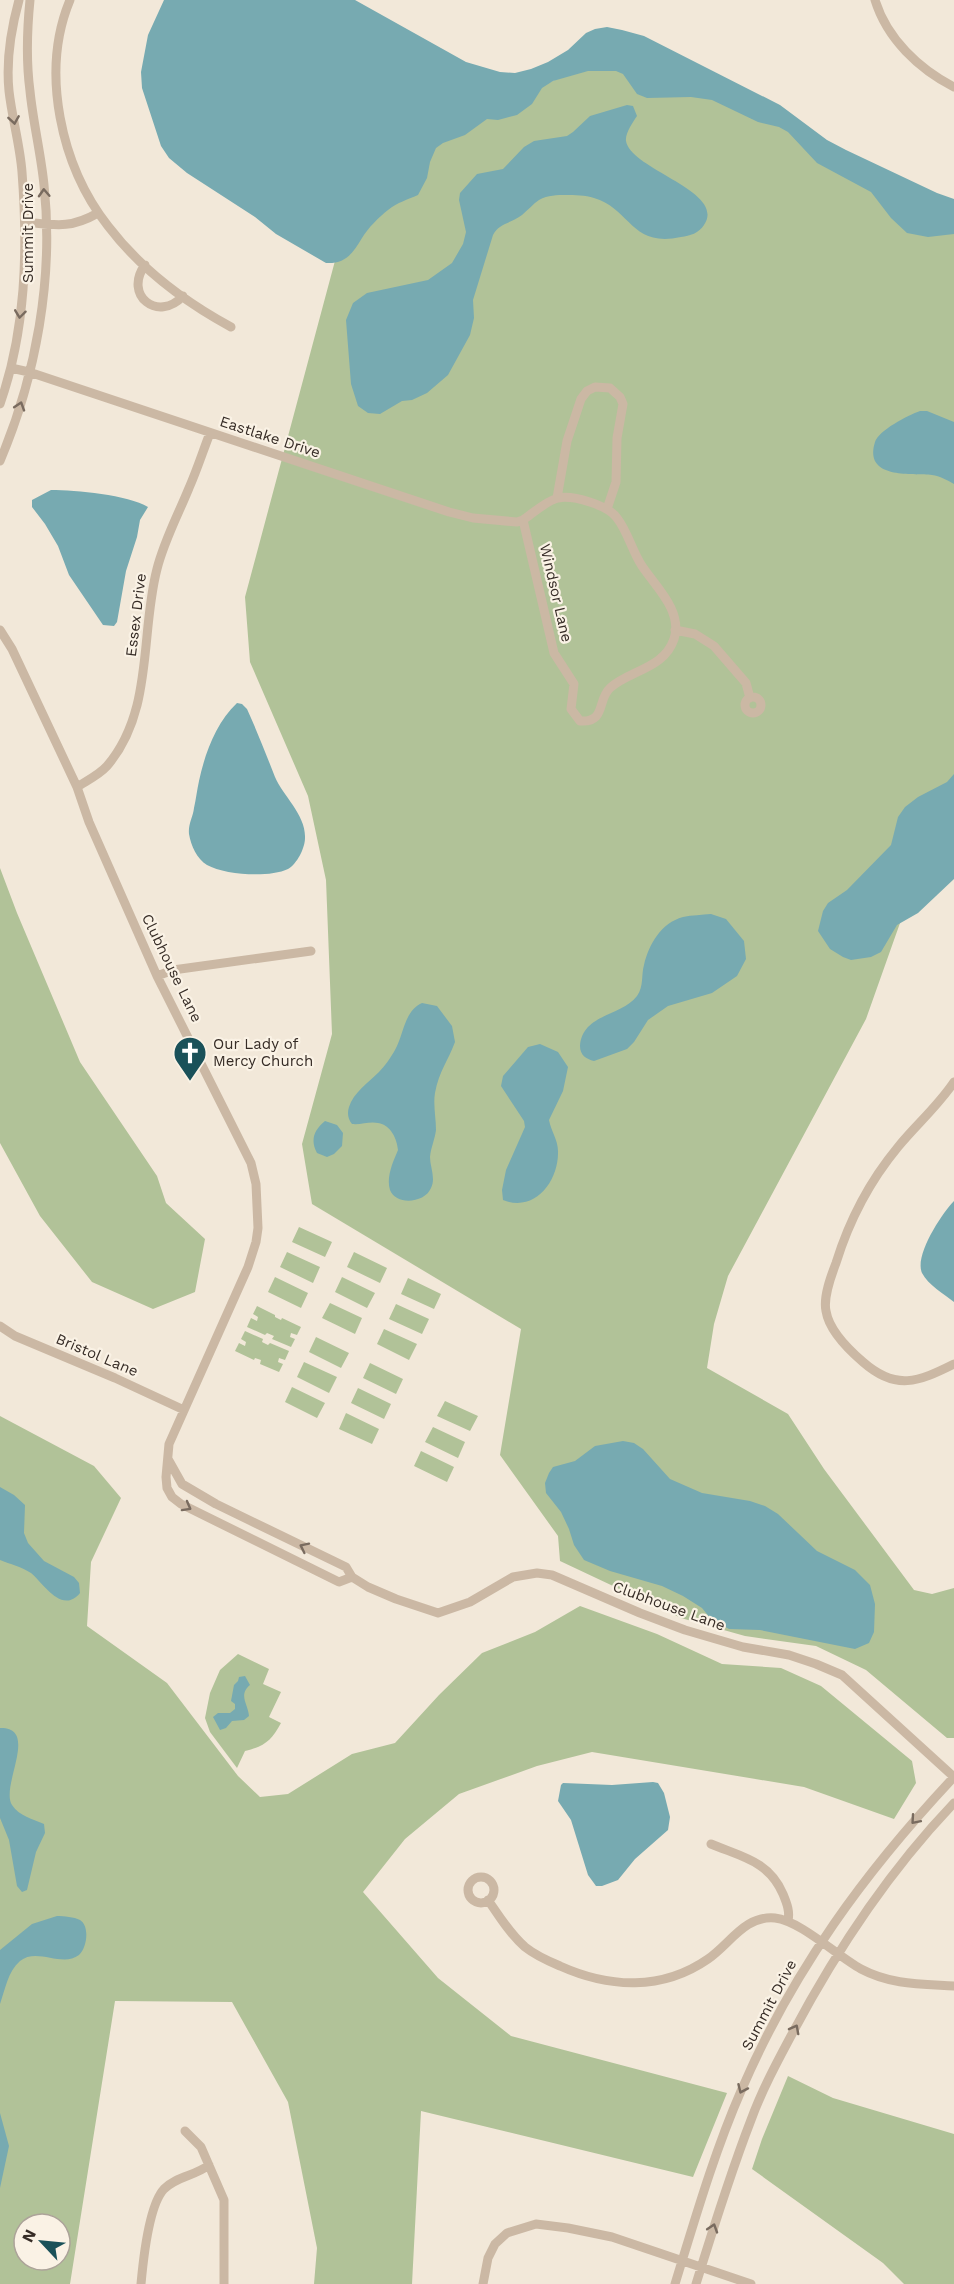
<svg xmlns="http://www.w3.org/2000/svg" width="954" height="2284" viewBox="0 0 954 2284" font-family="'Work Sans',sans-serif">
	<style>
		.green { fill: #b1c298; fill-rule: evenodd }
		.water { fill: #77aab1 }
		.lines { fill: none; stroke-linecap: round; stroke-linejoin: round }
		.minor { stroke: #cbb8a4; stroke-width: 9 }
		.oneway { stroke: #796b5f }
		.labels { text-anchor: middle; stroke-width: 4.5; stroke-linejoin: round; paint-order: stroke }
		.street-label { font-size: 15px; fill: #362c26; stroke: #faf2e5 }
		.poi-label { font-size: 15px; fill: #362c26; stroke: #faf2e5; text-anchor: start }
	</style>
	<rect width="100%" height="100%" fill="#f2e8d9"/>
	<path class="green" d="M605,56L651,58L954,209V866L911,892L866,1019L728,1276L714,1324L707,1368L788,1414L824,1469L914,1590L932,1594L954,1588V1738H947L866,1670L816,1646L745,1636L681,1618L560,1561L558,1536L500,1455L521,1329L312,1204L302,1144L332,1034L326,880L308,796L250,662L245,597L347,216L393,157Z
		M0,868L17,913L80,1062L157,1176L166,1203L205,1239L195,1292L153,1309L92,1282L40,1216L0,1143Z
		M299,1227L332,1242L325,1257L292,1242Z
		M287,1252L320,1267L313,1283L280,1267Z
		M354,1252L387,1268L380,1283L347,1267Z
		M275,1277L308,1293L301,1308L268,1292Z
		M342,1277L375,1293L367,1308L335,1292Z
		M408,1278L441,1294L434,1309L401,1294Z
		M330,1303L362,1318L355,1334L322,1318Z
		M396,1304L429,1319L422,1334L389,1319Z
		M257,1306L275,1315V1317L281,1320L282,1318L301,1327L297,1335L291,1333L290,1337L295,1339L291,1347L272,1339L274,1336L267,1333L265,1335L247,1327L251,1318L257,1321L258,1317L253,1314Z
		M384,1329L417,1344L409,1360L377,1344Z
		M245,1331L263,1339L262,1342L268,1345L270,1343L289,1351L285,1360L279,1358L278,1362L283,1364L279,1372L260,1364L261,1360L255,1358L254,1360L235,1351L239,1343L245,1346L246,1342L241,1339Z
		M316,1337L349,1353L341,1368L309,1352Z
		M304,1362L337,1377L329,1393L297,1377Z
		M370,1363L403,1379L396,1394L363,1378Z
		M292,1387L325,1403L317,1418L285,1402Z
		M358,1388L391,1404L384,1419L351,1403Z
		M445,1401L478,1416L470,1431L437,1416Z
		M346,1413L379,1429L372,1444L339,1429Z
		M0,1416L94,1466L121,1498L91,1562L87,1626L167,1683L238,1776L260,1797L288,1794L352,1754L395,1743L439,1695L482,1653L535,1632L580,1606L657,1634L722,1664L781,1668L821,1686L912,1761L916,1783L894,1819L804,1787L592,1752L537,1766L459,1794L405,1839L363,1892L438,1978L511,2036L727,2093L693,2177L421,2111L412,2284H314L317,2248L288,2102L232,2002L115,2001L70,2284H0ZM24,2224H60V2260H24Z
		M433,1427L465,1442L458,1458L425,1442Z
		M421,1451L454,1467L447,1482L414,1466Z
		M238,1654L269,1669L263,1684L281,1692L269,1717L281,1723C271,1741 265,1746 245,1751L237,1768L210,1732L205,1718L210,1693L220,1670Z
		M788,2076L833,2098L954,2134V2284H904L883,2263L752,2169L762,2139Z"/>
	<path class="water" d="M164,0H355L466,62L500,72L515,73L531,69L548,62L568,50L586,33L595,29L607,27L622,30L644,36L780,105L827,140L846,150L937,193L954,199V234L928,237L907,233L891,218L871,192L817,163L788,132L779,127L758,122L712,100L691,97L647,98L637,94L623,74L616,71H588L553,81L542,88L532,104L517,115L498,120L487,119L465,135L443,143L436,148L430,162L427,178L418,195C407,200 398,202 388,210C379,217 368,228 362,238C353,253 346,264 326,263L276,234L255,217L187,173L169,158L161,146L142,88L141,72L148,35Z
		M627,105L633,106L637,116C633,122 625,133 626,141C631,170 727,191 704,225C699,233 690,236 681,237C631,248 631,209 594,198C585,195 575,195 566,195C557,195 548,195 539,200C533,204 528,210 522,215C512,223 499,223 493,235L473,300L474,318L470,335L448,375L427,393L412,400L402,401L380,414L368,413L358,406L351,384L346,320L353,303L367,293L428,280L452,263L463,244L466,232L459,200L460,193L477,174L503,169L524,147L534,141L567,136L573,132L590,116Z
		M920,411H927L954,422V484C947,480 940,476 932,475C913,473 863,480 875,442C878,431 908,415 920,411Z
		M51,490C76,490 128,495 148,507L140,520L137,537L126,571L117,622L114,626L103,625L69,575L58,546L45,524L32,507V500Z
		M237,703L242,704L247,709C257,731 266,754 275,777C283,796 306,815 305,838C305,848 297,864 288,869C269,878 225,875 207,865C197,859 191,846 189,834C188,824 193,817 194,808C196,799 197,790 199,781C205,753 216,723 237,703Z
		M954,774V879L918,913L897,925L881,952L871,957L851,960L843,957L830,949L818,931L823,911L828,903L847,890L891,845L898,817L905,807L918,797L947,782Z
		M711,914L726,919L744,941L746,959L737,976L712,993L668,1006L648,1020L634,1042L627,1049L594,1061C586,1059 580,1055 580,1046C582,1014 622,1016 637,996C644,986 641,975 644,965C649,944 661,923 683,917C692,915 702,915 711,914Z
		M422,1003L437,1006L452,1026L455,1042C448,1061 439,1071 435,1093C433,1104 436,1118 436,1130C435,1139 431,1147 430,1157C430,1167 436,1178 431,1188C425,1203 396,1206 390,1190C386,1177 393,1162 398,1150C397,1139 391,1125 378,1123C370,1121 361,1125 352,1124C348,1119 347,1113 349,1107C353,1093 369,1082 379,1072C385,1066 391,1057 395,1050C404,1034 404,1011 422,1003Z
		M540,1044L558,1052L568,1067L563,1091L549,1120C551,1131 558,1140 558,1151C559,1181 535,1213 503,1200L502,1190L506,1170L525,1127L524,1121L501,1086L503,1076L528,1047Z
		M325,1121L337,1125L343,1133L342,1146L334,1154L327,1157L317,1153C310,1140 314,1130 325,1121Z
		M954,1201V1302C944,1294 928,1285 922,1273C914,1256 942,1213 954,1201Z
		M623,1441L634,1443L643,1449L670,1479L702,1493L750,1501L765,1506L778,1514L817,1551L855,1570L870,1585L875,1604L874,1632L869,1643L855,1649L760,1630L729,1629L711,1619L702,1608L683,1596L662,1586L610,1571L584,1560L574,1545L569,1529L561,1512L546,1493L545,1483L549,1473L553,1467L575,1461L595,1446Z
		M0,1487L14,1495L25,1505L24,1533L28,1543L44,1561L74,1577L79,1583L80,1593C62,1615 43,1583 31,1573C22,1567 10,1564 0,1560Z
		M245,1676L250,1685C238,1695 248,1704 249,1716L244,1720L232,1721L226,1728L220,1730L213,1717L218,1713H230L235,1709V1704L231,1701L234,1685L238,1681L239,1677Z
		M0,1728C40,1727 0,1786 12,1805C19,1816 33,1819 44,1824L45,1833L36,1852L27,1890L22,1892L17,1886L9,1840L0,1818Z
		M653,1782L658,1783L664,1793L670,1817L668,1830L635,1859L618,1880L602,1886H596L588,1875L571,1820L558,1801L561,1785L563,1783L612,1785Z
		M57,1916C64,1916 74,1917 80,1920C90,1926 87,1948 79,1955C62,1968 37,1947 20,1961C8,1971 5,1990 0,2004V1950L32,1924Z
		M0,2113L9,2146L0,2188Z"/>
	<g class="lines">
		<path class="minor" d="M70,0C40,72 61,166 108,226C140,268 185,302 231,327
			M875,0C887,39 919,69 954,87
			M25,222C55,225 70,229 98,213
			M145,265C123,295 158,323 183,296
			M11,368L29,372L449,512L473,518L517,522L523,520C533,513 546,501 558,498C573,495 608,505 617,518C628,532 632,551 642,566C656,587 683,611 674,639C664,669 630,670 610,688C597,700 606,723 580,721L571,709L574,684L554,653L523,520
			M0,404C26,330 28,250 22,172C20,145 12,118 9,91C6,61 11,29 19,0
			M0,461C36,376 54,278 44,185C41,154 33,122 30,91C26,61 27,30 30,0
			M557,498L567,441L581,399L587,391L595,387L610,388L620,397L623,404L617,438L616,482L607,509
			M0,630L12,649L77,787L89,822L157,976L251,1163L256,1184L258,1228L256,1242L248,1267L169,1444L166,1477L167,1488L172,1497L181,1504L339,1582L352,1577
			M675,630L695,634L714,646L746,683L750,698
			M745 705a8 8 0 1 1 16 0a8 8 0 1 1-16 0Z
			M77,787C86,781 99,775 107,766C154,711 140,634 157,569C164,541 178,515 189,488C197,470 203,451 210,433
			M157,976L173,970L311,951
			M954,1082C938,1106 916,1125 898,1147C869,1182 849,1221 836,1263C831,1276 823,1297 826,1311C829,1330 849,1350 863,1362C896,1391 918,1382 954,1364
			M0,1326L15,1336L115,1378L184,1410
			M168,1459L182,1484L216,1504L346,1567L352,1577L368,1587L396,1599L438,1613L470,1602L513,1577L537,1573L552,1575L640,1613L685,1630L743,1647L789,1655L816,1664L842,1675L954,1777
			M711,1844C742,1857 769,1861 783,1894C787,1904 790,1911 788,1921
			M468 1890a13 13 0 1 1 26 0a13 13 0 1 1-26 0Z
			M488,1900C499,1916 510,1934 525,1947C535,1955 548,1961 560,1966C609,1988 662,1991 708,1959C730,1944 745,1915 775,1918C801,1921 837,1956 861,1969C891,1985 921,1984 954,1986
			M185,2131L201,2147L224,2200V2284
			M141,2284C143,2262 149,2205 164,2189C177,2176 195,2176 209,2165
			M483,2284L488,2258L495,2244L507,2233L536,2224L568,2228L612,2237L751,2284
			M675,2284C695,2219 714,2153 741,2091C793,1970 865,1872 954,1777
			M696,2284C713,2229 730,2174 751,2120C762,2090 777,2062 792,2034C836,1951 889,1871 954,1803"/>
	</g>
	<defs><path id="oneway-chevron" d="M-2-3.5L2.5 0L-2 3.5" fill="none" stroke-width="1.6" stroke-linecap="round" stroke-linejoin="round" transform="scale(1.5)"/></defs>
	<g class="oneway">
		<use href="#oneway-chevron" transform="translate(14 120) rotate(81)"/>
		<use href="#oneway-chevron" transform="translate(44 193) rotate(-93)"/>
		<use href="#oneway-chevron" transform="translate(20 314) rotate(97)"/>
		<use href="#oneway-chevron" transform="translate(20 406) rotate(-72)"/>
		<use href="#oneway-chevron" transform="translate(187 1507) rotate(29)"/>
		<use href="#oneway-chevron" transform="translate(304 1547) rotate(-154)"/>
		<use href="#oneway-chevron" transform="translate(915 1820) rotate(131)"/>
		<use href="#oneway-chevron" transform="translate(795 2029) rotate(-62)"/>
		<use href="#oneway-chevron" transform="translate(742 2089) rotate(114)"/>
		<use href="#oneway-chevron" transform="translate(713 2228) rotate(-72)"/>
	</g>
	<defs>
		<g id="church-pin" transform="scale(1.725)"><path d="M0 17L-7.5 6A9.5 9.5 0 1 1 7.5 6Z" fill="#1a5159" stroke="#faf2e5"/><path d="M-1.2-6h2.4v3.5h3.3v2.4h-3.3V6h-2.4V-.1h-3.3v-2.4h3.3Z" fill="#fff"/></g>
	</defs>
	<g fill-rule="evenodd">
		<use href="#church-pin" x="190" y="1053"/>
	</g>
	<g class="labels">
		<g class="street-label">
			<text transform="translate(28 233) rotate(-90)" y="5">Summit Drive</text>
			<text transform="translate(270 437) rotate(18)" y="5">Eastlake Drive</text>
			<text transform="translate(556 593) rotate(77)" y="5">Windsor Lane</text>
			<text transform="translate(136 615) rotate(-83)" y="5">Essex Drive</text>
			<text transform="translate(172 968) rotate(64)" y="5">Clubhouse Lane</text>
			<text transform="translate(97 1355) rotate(23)" y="5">Bristol Lane</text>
			<text transform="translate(669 1606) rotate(20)" y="5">Clubhouse Lane</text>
			<text transform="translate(769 2005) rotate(-62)" y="5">Summit Drive</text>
		</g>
		<g class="poi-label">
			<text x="213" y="1049">Our Lady of<tspan x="213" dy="17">Mercy Church</tspan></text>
		</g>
	</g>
	<g transform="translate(42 2242) rotate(296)"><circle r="28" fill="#faf2e5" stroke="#aca399" stroke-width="1.5"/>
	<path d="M0-4.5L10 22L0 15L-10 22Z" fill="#1a5159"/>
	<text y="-9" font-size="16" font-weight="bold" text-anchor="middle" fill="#362c26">N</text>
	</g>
</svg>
